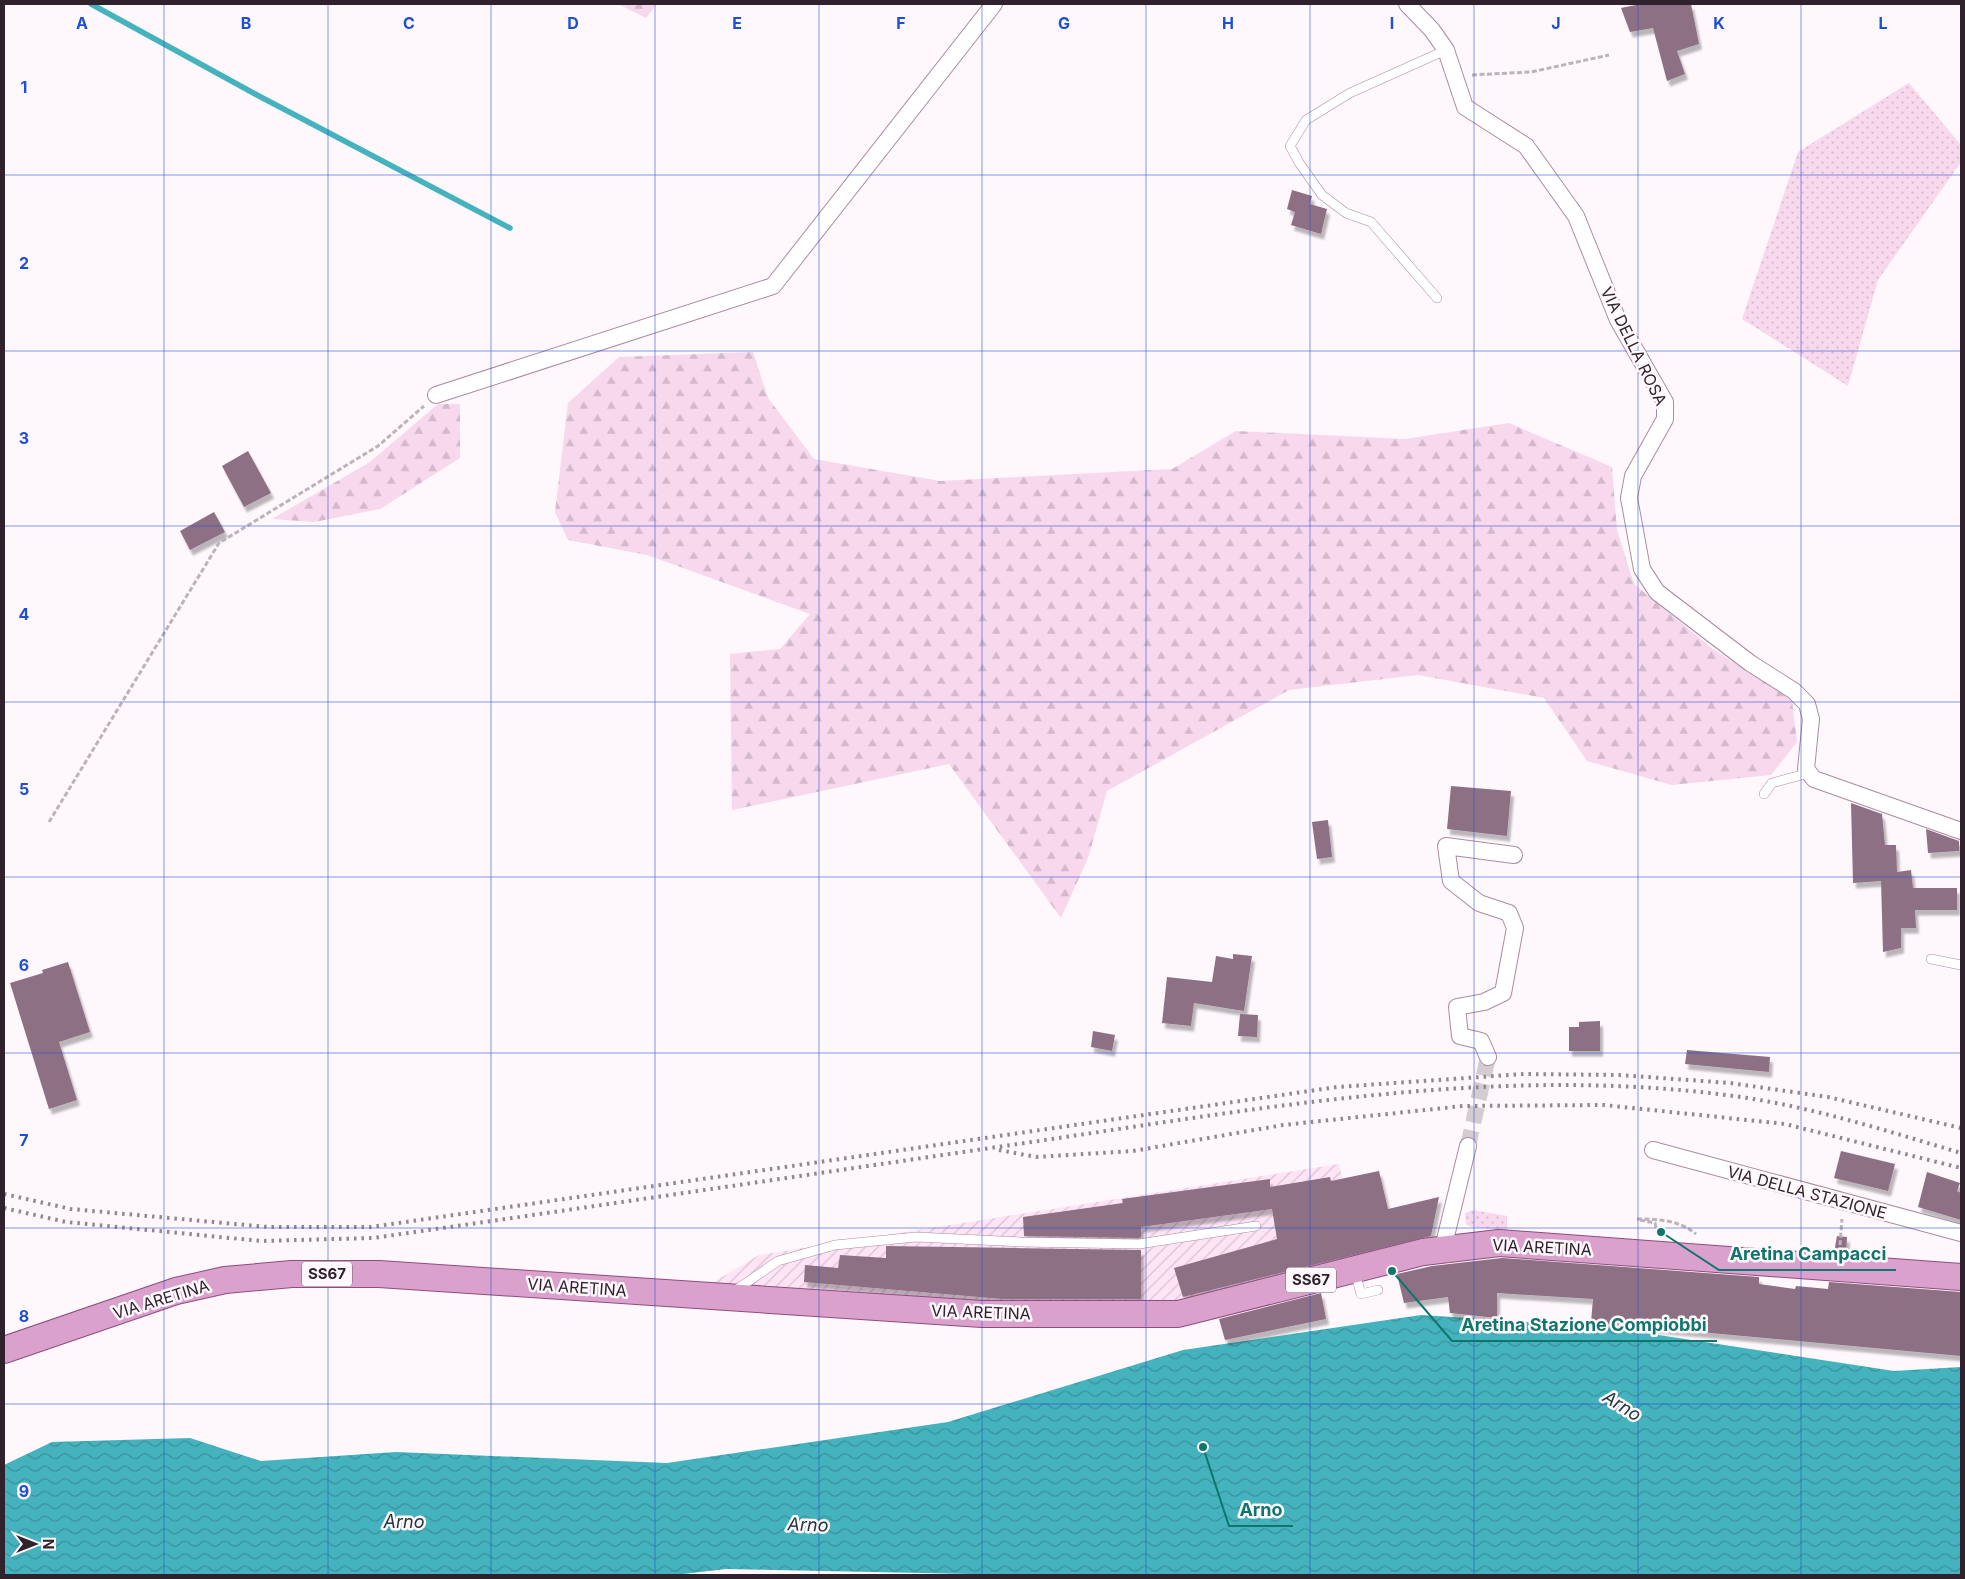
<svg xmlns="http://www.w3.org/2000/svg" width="1965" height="1579" viewBox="0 0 1965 1579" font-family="Inter,sans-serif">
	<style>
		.industrial { fill: url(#industrial-furrows) }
		.grass { fill: url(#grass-dots) }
		.forest { fill: url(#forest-firs) }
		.water { fill: url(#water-waves) }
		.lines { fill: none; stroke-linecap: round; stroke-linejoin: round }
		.stream { stroke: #45b3be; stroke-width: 5.5 }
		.building { fill: #8e6f85; filter: url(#shadow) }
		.street-tunnel { stroke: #d5ccd2; stroke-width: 16; stroke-dasharray: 16 8; stroke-linecap: butt }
		.lane-casing { stroke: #ab8ba2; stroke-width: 10 }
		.street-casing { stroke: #ab8ba2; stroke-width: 18 }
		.primary-casing { stroke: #8f4c7f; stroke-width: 28 }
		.path { stroke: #bcb4ba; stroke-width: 3; stroke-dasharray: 5 2.5; stroke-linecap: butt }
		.lane { stroke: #fff; stroke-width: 9 }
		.street { stroke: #fff; stroke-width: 16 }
		.primary { stroke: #dba1cd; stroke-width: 26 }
		.rail { stroke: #91878e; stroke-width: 4; stroke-dasharray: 2.5 5; stroke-linecap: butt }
		.grid { fill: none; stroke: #1d4ed8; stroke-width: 1; stroke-opacity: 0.55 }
		.labels { text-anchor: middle; stroke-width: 5; stroke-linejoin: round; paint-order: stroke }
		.shield { fill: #fef7fc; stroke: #6d626a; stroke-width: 1 }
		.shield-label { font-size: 15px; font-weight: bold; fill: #2f222c }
		.street-label { font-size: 16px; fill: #2f222c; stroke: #fef7fc }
		.water-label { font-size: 18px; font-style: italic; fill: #20393b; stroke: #fef7fc }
		.grid-label { font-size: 16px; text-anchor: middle; font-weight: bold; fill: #1d4ed8; stroke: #fef7fc; stroke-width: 5; stroke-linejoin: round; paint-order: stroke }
		.leader { fill: none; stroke: #0f766e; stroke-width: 2 }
		.callout-dot { fill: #0f766e; stroke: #fef7fc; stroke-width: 2 }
		.callout-label { font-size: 18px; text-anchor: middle; font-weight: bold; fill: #0f766e; stroke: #fef7fc; stroke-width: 5; stroke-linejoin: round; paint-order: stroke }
	</style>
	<defs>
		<pattern id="industrial-furrows" width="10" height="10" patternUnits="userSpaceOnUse" patternTransform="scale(1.25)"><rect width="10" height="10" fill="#fee4f5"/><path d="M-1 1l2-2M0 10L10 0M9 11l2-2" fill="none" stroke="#dac3d2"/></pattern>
		<pattern id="grass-dots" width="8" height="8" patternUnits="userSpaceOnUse" patternTransform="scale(1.25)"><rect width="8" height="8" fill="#f7d8ed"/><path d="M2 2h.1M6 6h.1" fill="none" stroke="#d4b9cb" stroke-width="1.8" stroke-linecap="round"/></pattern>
		<pattern id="forest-firs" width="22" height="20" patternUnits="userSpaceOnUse" patternTransform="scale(1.25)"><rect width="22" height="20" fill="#f7d8ed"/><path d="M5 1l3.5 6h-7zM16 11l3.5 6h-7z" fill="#d4b9cb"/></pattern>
		<pattern id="water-waves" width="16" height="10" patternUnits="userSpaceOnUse" patternTransform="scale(1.25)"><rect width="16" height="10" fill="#45b3be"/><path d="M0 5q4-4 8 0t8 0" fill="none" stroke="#3a919b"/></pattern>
		<filter id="shadow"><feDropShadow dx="3" dy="5.5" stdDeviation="1" flood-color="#0004"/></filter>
	</defs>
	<rect width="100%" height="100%" fill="#fef7fc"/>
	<path class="industrial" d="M1339,1164L1365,1277L1171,1328L673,1306L759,1255Z"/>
	<path class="grass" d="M1909,83L1961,145V162L1878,280L1848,386L1742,319L1798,152Z
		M1473,1210L1507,1216V1230L1471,1227L1466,1224L1465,1213Z"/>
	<path class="forest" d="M618,4H657L646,18Z
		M753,352L768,398L814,459L940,481L1172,469L1236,431L1405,439L1509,423L1612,467L1617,530L1634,584L1713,649L1792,700L1797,742L1771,775L1672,785L1587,761L1544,698L1418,675L1289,690L1107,791L1088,858L1061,918L949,764L732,810L730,654L780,649L810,614L647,555L568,540L555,512L568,403L619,357Z
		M438,404H460V458L380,509L314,522L272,519L370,462Z"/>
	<path class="water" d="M1421,1315L1606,1327L1894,1371L1961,1367V1575H1022L726,1569L675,1575H4V1465L52,1442L190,1438L261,1461L396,1452L667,1463L948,1422L1183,1350Z"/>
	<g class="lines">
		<path class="stream" d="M91,4L257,95L510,228"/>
	</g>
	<path class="building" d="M1641,4H1691L1699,44L1677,51L1685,74L1667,81L1653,28L1630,32L1621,8Z
		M1292,190L1312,196L1310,204L1327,209L1321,234L1291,225L1295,212L1287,209Z
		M248,451L271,493L244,507L222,466Z
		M214,512L225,532L190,550L180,531Z
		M1451,786L1511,791L1507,836L1447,829Z
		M1851,803L1882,814L1885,845H1896L1897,872L1911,870L1913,888H1957V910H1915L1916,928H1901V948L1883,952L1881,881L1853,883Z
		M1328,820L1332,857L1317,859L1312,822Z
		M1926,829L1959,841V851L1928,853Z
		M1233,954L1252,956L1244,1011L1194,1003L1191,1026L1162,1023L1167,977L1212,982L1216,956L1233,959Z
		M68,962L90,1032L59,1042L77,1100L49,1109L10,983L43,973L42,970Z
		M1240,1014L1258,1015L1257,1037L1238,1036Z
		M1600,1021V1051H1569V1027H1579V1022Z
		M1093,1031L1115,1035L1112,1051L1091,1047Z
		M1687,1050L1770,1057L1769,1072L1685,1064Z
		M1841,1151L1895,1164L1888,1191L1834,1178Z
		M1379,1171L1388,1209L1439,1197L1431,1236L1183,1297L1174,1268L1277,1239L1272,1209L1141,1227V1237L1139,1238L1024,1236L1023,1217L1123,1203L1122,1199L1270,1179V1187L1330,1177L1331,1181Z
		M1927,1172L1960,1183L1957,1191L1961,1193V1220L1918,1207Z
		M1837,1236L1847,1237L1846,1254L1834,1253Z
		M886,1246L1141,1250V1299H1002L804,1282L805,1265L838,1268L840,1255L886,1258Z
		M1502,1258L1759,1277V1284L1795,1289L1796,1286L1828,1289L1829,1282L1961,1292V1356L1591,1322L1593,1299L1497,1293V1318L1450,1313L1448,1297L1404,1303L1397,1274L1432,1266Z
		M1321,1293L1326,1319L1225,1340L1219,1319Z"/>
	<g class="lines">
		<path class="street-tunnel" d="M1468,1146L1488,1057"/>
		<g class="lane-casing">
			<path id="lane" d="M1437,298L1371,222L1346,213L1322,195L1300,164L1290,146L1306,120L1350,93L1446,50
				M1764,794L1772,783L1809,773
				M1931,959L1961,965
				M1355,1272L1361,1294L1378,1290
				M733,1292L778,1261L835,1245L916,1237L1021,1242L1139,1244L1256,1226"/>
		</g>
		<g class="street-casing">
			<path id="street" d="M1407,4L1432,30L1446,50L1465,107L1526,146L1576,216L1618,320L1665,402V419L1633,476L1629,498L1642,569L1657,592L1750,663L1794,691L1807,704L1811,719L1806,769L1814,779L1961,831
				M436,395L773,286L994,4
				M1488,1057L1481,1041L1460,1036L1457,1007L1484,1002L1503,993L1515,928L1509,913L1479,903L1451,881L1446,846L1514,855
				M1653,1150L1961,1233
				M1443,1248L1468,1146"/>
		</g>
		<g class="primary-casing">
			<path id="primary" d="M4,1350L176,1291L225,1280L292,1274H379L982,1314H1178L1423,1252L1499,1243L1961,1277"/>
		</g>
		<path class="path" d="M1472,75L1531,72L1609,55
			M49,822L219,543L378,446L424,406
			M1637,1219C1658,1219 1679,1220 1696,1234
			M1640,1220L1655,1223L1657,1232
			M1840,1245L1842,1219"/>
		<use href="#lane" class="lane"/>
		<use href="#street" class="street"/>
		<use href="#primary" class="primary"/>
		<path class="rail" d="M999,1150L1036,1157L1133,1151L1283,1125L1463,1106L1604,1105L1785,1124L1961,1168
			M4,1194L71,1209L268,1227H371L1337,1087L1524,1074L1619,1075L1730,1083L1828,1097L1961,1128
			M4,1208L66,1222L261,1241L373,1238C583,1208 793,1177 1004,1146C1242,1112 1485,1064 1726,1095C1807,1105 1884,1130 1961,1153"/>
	</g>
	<path class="grid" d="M164,4V1575M328,4V1575M491,4V1575M655,4V1575M819,4V1575M982,4V1575M1146,4V1575M1310,4V1575M1474,4V1575M1638,4V1575M1801,4V1575M4,175H1961M4,351H1961M4,526H1961M4,702H1961M4,877H1961M4,1053H1961M4,1228H1961M4,1404H1961"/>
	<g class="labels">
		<g class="shield">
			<rect x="302" y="1261.5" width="50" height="25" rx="4"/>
			<rect x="1286" y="1267.5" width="50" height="25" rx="4"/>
		</g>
		<g class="shield-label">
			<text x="327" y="1279">SS67</text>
			<text x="1311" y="1285">SS67</text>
		</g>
		<g class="street-label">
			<text transform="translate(1634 346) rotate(64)" y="6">VIA DELLA ROSA</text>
			<text transform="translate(1807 1192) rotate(15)" y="6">VIA DELLA STAZIONE</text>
			<text transform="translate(1542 1247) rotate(3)" y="6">VIA ARETINA</text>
			<text transform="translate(577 1287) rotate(4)" y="6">VIA ARETINA</text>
			<text transform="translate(161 1299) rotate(-17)" y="6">VIA ARETINA</text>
			<text transform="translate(981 1312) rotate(2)" y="6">VIA ARETINA</text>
		</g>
		<g class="water-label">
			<text transform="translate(1622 1406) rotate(32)" y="6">Arno</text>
			<text x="404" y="1528">Arno</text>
			<text transform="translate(808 1525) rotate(2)" y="6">Arno</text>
		</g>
	</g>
	<g class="grid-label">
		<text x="82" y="29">A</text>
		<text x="246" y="29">B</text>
		<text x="409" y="29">C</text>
		<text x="573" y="29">D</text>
		<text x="737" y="29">E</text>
		<text x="901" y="29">F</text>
		<text x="1064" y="29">G</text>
		<text x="1228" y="29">H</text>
		<text x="1392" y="29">I</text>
		<text x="1556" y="29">J</text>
		<text x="1719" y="29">K</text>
		<text x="1883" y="29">L</text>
		<text x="24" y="93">1</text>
		<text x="24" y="269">2</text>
		<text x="24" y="444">3</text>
		<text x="24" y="620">4</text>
		<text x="24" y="795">5</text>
		<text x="24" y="971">6</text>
		<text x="24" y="1146">7</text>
		<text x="24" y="1322">8</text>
		<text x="24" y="1497">9</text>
	</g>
	<path class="leader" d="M1661 1232L1719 1270H1896M1392 1271L1452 1341H1717M1203 1447L1229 1526H1293"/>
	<g class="callout-dot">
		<circle cx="1661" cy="1232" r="5"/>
		<circle cx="1392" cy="1271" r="5"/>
		<circle cx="1203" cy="1447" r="5"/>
	</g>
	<g class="callout-label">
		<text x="1808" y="1260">Aretina Campacci</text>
		<text x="1584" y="1331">Aretina Stazione Compiobbi</text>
		<text x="1261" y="1516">Arno</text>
	</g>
	<rect width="1965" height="1579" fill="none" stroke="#2f222c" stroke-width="10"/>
	<g transform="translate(35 1544) rotate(90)" stroke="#fef7fc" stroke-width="4" paint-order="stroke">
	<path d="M0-4L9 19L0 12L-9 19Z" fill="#2f222c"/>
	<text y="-8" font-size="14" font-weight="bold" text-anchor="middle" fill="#2f222c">N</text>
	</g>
</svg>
